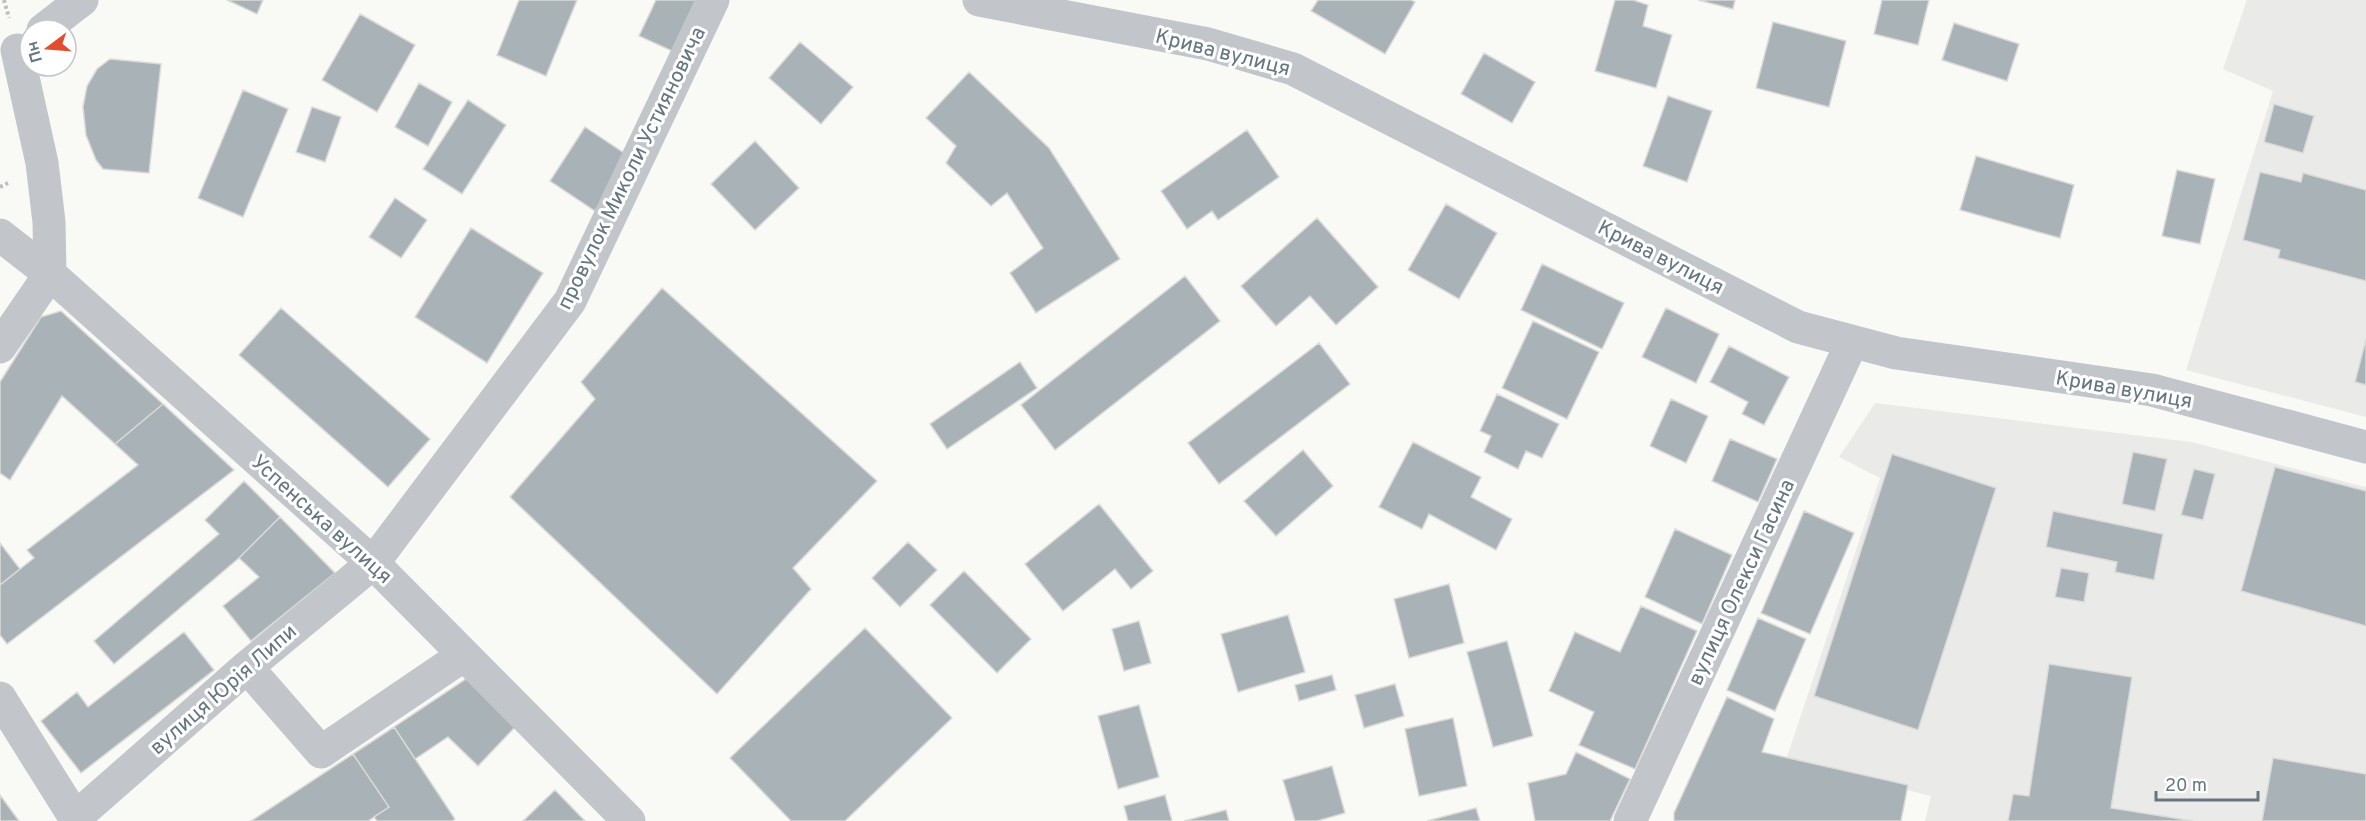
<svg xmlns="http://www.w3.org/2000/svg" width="2366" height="821" viewBox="0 0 2366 821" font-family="Overpass,sans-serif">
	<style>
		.built { fill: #eaeae9 }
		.building { fill: #a9b2b7; stroke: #dadad8; stroke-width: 1.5 }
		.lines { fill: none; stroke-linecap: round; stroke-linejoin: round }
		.path { stroke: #bcbfc1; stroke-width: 4; stroke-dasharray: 3 3; stroke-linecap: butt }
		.minor { stroke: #c2c6ca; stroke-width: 33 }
		.labels { text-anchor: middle; stroke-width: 6; stroke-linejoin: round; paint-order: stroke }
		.street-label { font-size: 21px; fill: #647681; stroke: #fff }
	</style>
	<rect width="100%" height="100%" fill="#f9f9f6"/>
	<path class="built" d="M2247,0H2366V417L2186,370L2273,91L2223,69Z
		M1875,403L2191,442L2366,487V821H1925L1931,796L1786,760L1880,478L1839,457Z"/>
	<path class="building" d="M227,0H263L257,14Z
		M519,0H577L546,76L497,55Z
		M656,0H700L683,56L639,36Z
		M1318,0H1411L1415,2L1385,54L1311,11Z
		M1615,0H1633L1648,5L1643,26L1672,35L1656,88L1595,71Z
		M1698,0H1735L1733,9Z
		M1882,0H1929L1918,45L1874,34Z
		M360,14L415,45L377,112L322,80Z
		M1773,22L1846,41L1829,107L1756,88Z
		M1954,23L2019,44L2007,81L1942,60Z
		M800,42L853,87L821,124L769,78Z
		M1484,53L1535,82L1512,123L1461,94Z
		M110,59L161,64L149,173L103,169L96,160L86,135L83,107L87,86L97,69Z
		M969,72L1049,148L1120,259L1036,313L1010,273L1043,248L1007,193L991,206L946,163L956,146L926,118Z
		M419,83L452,102L428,146L395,127Z
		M243,90L288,109L243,217L198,198Z
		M1668,96L1712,111L1687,182L1643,166Z
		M468,100L506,125L462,194L423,169Z
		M2274,104L2314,116L2303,153L2264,142Z
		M312,107L341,117L325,162L296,152Z
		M585,127L630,157L595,211L550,181Z
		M1247,130L1279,177L1218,220L1212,211L1187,229L1161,191Z
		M755,141L799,188L755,230L711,184Z
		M1976,156L2074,185L2060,238L1960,210Z
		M2177,170L2215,179L2200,244L2162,236Z
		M2260,172L2301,182L2303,173L2366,190V281L2278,258L2280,250L2243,240Z
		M395,198L427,220L401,258L369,237Z
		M1446,204L1497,233L1459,299L1408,270Z
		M1317,218L1378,287L1336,325L1310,296L1276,326L1241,286Z
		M471,228L543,273L487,363L415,317Z
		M1542,264L1624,303L1602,349L1521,310Z
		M1185,276L1220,321L1055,450L1021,405Z
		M662,288L877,481L793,568L811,589L717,694L510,497L595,399L581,382Z
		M281,308L430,439L388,487L239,355Z
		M1666,308L1719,334L1696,383L1642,357Z
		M61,311L163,404L115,444L62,396L10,480L0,473V382L41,317Z
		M1533,321L1599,352L1567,419L1502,388Z
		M2366,339V385L2355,382Z
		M1319,343L1350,384L1219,484L1188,443Z
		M1729,346L1789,377L1764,425L1742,414L1748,402L1710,382Z
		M1020,362L1037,388L947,449L930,424Z
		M1497,394L1559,424L1542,458L1526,451L1518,469L1484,452L1491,436L1480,431Z
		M1671,399L1708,416L1686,463L1650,446Z
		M163,404L234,470L7,644L0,635V585L34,558L27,550L138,465L115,444Z
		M1730,439L1777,459L1758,502L1712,481Z
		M1413,442L1481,477L1471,497L1512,519L1496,550L1429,514L1422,529L1379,507Z
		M1303,450L1333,486L1276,536L1244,501Z
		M2133,452L2167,459L2155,511L2122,504Z
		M1892,454L1996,488L1918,730L1814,696Z
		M2275,467L2366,491V626L2241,591Z
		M2194,469L2215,474L2203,520L2181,515Z
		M244,481L280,517L239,558L114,664L94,641L219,534L205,520Z
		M1099,504L1153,571L1131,589L1115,569L1063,611L1025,564Z
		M1804,511L1854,533L1810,634L1761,613Z
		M2053,511L2163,534L2154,580L2115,572L2117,562L2046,547Z
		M280,517L335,573L251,641L223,606L259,577L239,558Z
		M1675,529L1732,555L1702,624L1645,597Z
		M908,542L937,570L900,607L872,578Z
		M0,543L20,569L0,585Z
		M2061,568L2089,573L2084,602L2055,597Z
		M964,571L1031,639L997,673L930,605Z
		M1449,584L1464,643L1409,658L1394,599Z
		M1641,606L1697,631L1635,769L1579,745L1594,712L1549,691L1575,632L1620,652Z
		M1288,615L1305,672L1238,692L1221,634Z
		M1758,618L1806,639L1775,711L1727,690Z
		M1139,621L1151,663L1124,671L1112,629Z
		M865,628L952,718L845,821H791L730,758Z
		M184,632L214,670L81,773L41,721L77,692L88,707Z
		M1507,641L1533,736L1493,747L1467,652Z
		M2049,664L2132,677L2111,808L2193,821H2008L2013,794L2029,796Z
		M1332,675L1336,690L1299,701L1295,685Z
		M469,677L518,724L478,766L448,737L415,759L394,727Z
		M1395,684L1404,716L1364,728L1355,695Z
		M1727,697L1774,719L1762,752L1908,785L1901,821H1674V813Z
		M1139,705L1159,777L1118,789L1098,716Z
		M1453,718L1467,786L1419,796L1405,729Z
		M394,727L455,819L452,821H377L374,817L389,807L353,754Z
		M1576,752L1630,779L1610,821H1535L1528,783L1566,774Z
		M353,754L389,807L368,821H251Z
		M2273,758L2366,774V821H2262Z
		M1332,766L1345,813L1317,821H1295L1283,780Z
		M555,790L585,821H523Z
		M0,795L19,821H0Z
		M1165,795L1172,821H1128L1124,806Z
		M1476,808L1480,821H1427Z
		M1226,810L1229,821H1184Z"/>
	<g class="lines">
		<path class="path" d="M4,0L9,18
			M0,187L10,182"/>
		<path class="minor" d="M979,0L1208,44L1293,69L1798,327L1896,353L2152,390L2366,447
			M43,30L82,0
			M0,235L50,274L373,563L629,821
			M0,347L50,274L49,222L42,163L17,50
			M247,667L321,752L464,655
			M0,698L77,821
			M75,818L247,667L373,563L570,301L713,0
			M1630,821L1852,342"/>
	</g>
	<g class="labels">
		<g class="street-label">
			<text transform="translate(1223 52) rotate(14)" y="7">Крива вулиця</text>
			<text transform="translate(631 168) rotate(-64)" y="7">провулок Миколи Устияновича</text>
			<text transform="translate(1661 257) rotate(27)" y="7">Крива вулиця</text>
			<text transform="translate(2124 389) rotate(10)" y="7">Крива вулиця</text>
			<text transform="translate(322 519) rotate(42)" y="7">Успенська вулиця</text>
			<text transform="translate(1741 582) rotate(-65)" y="7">вулиця Олекси Гасина</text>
			<text transform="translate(223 689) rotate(-41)" y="7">вулиця Юрія Липи</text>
		</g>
	</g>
	<g transform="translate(48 48) rotate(254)"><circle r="28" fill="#ffffff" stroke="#c1c8cd" stroke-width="1.5"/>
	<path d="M0-4.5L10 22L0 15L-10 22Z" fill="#e04d2f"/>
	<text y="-9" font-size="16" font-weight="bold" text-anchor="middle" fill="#647681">Пн</text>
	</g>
	<path d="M2156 791v9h102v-9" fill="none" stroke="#647681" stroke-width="3"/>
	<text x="2165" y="791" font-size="18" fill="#647681" stroke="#ffffff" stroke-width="4.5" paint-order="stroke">20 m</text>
</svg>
